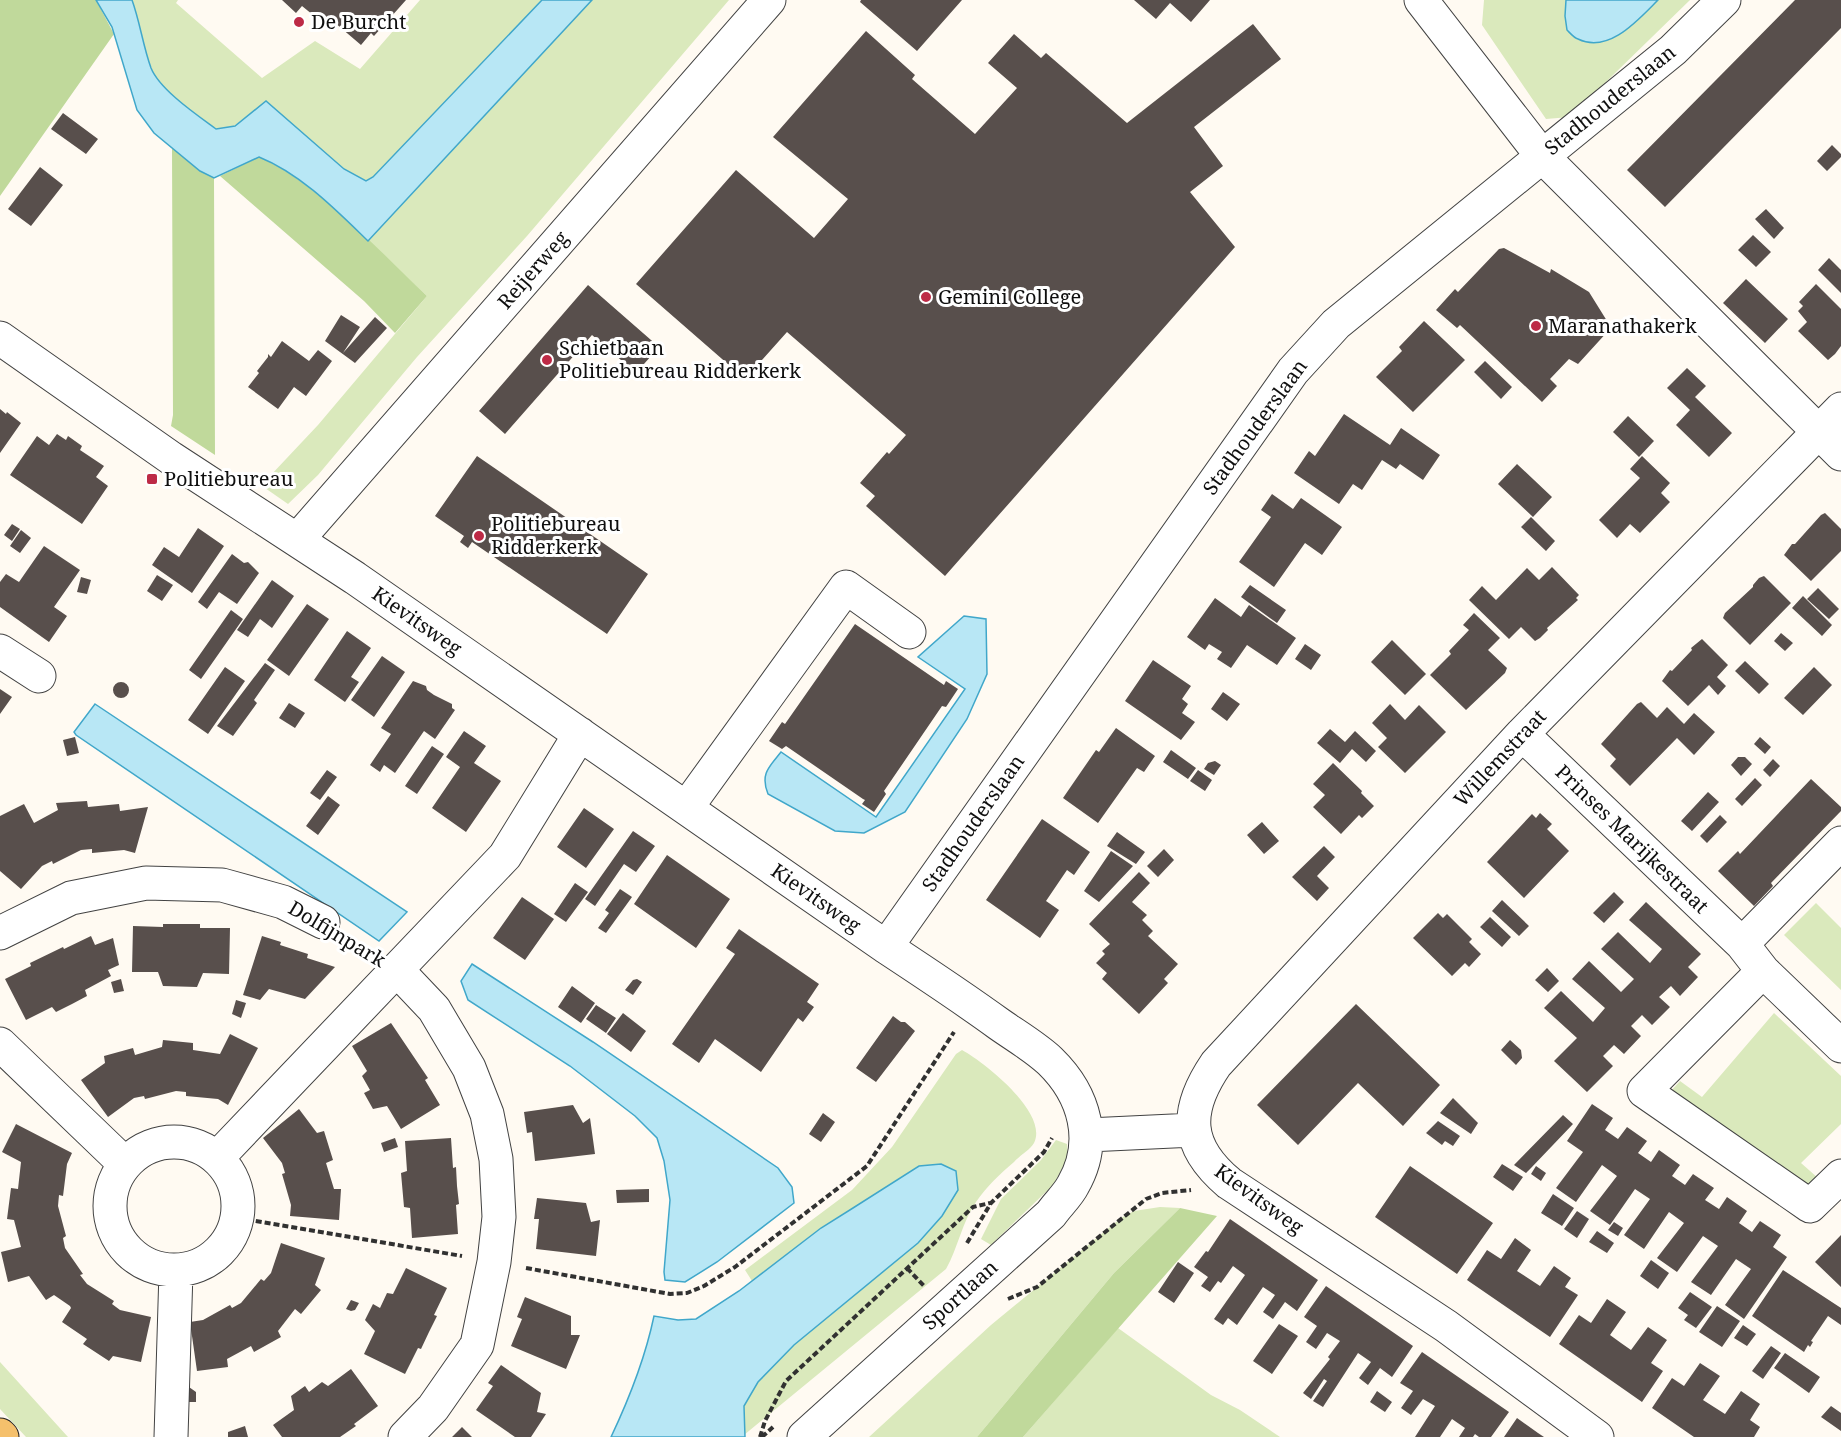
<svg xmlns="http://www.w3.org/2000/svg" width="1841" height="1437" viewBox="0 0 1841 1437" font-family="'Noto Serif',serif">
	<style>
		.green { fill: #dae9bc }
		.forest { fill: #c0d99b }
		.water { fill: #b8e7f5; stroke: #40a7ca; stroke-width: 1.5 }
		.building { fill: #584f4c }
		.lines { fill: none; stroke-linecap: round; stroke-linejoin: round }
		.minor-casing { stroke: #424242; stroke-width: 35 }
		.major-casing { stroke: #202020; stroke-width: 35 }
		.path { stroke: #313131; stroke-width: 4; stroke-dasharray: 6 3; stroke-linecap: butt }
		.minor { stroke: #fff; stroke-width: 33 }
		.major { stroke: #f5c06c; stroke-width: 33 }
		.poi-dot { fill: #bd2a46; stroke: #fff; stroke-width: 2 }
		.labels { text-anchor: middle; stroke-width: 6; stroke-linejoin: round; paint-order: stroke }
		.poi-label { font-size: 20px; fill: #0f0f0f; stroke: #fff; text-anchor: start }
		.street-label { font-size: 20px; fill: #0f0f0f; stroke: #fff }
	</style>
	<rect width="100%" height="100%" fill="#fffaf2"/>
	<path class="green" d="M132,0H178L176,3L262,78L315,41L360,69L420,0H542L373,177L366,181L344,169L266,102L234,126L216,129C197,115 160,90 151,68C143,47 140,22 132,0Z
		M592,0H729L527,236L417,357L318,475L288,504L265,488L270,476L318,425L427,296L368,241Z
		M1484,0H1566L1565,16L1619,35L1658,0H1690L1570,117L1546,119L1482,25Z
		M1816,903L1841,928V990L1784,935Z
		M1774,1013L1841,1076V1124L1801,1163L1818,1178L1807,1189L1671,1091L1680,1081L1702,1097Z
		M962,1050C984,1062 1049,1113 1034,1143C1030,1150 1019,1156 1014,1162C1000,1174 987,1186 976,1202C962,1222 958,1248 946,1269L744,1435V1406L758,1382L794,1345L918,1243L942,1216L886,1188L821,1228L752,1281L745,1270L852,1190L892,1147L956,1054Z
		M1056,1140L1067,1144L1068,1158L1053,1185L991,1245L981,1239L1001,1199L1041,1160Z
		M1160,1207L1180,1208L1114,1273L977,1437H869L991,1325L1121,1218L1134,1211Z
		M1118,1328L1211,1395L1240,1410L1280,1437H1023Z
		M0,1362L68,1437H26L0,1409Z"/>
	<path class="forest" d="M0,0H96L114,34L0,196Z
		M172,148L200,171L214,178L215,455L171,426L173,415Z
		M259,157C317,182 380,252 427,296L395,333L364,301L220,176Z
		M1180,1208L1217,1216L1023,1437H977L1114,1273Z"/>
	<path class="water" d="M96,0H132C140,22 143,46 151,68C160,90 197,115 216,129L235,126L266,101L344,169L366,181L373,177L542,0H592L368,241C336,210 301,174 259,157L214,178L200,171L154,133L137,110L112,27Z
		M1566,0H1658C1638,20 1609,54 1578,39C1574,38 1570,33 1567,30L1565,16Z
		M964,616L986,619L987,674L967,719L905,812L864,833L835,831L768,794C760,774 769,767 781,752L876,817L965,689L918,657Z
		M95,704L407,912L379,941L76,735L74,732Z
		M472,964L593,1042L778,1168L792,1187L794,1203L717,1262L685,1282L665,1280L664,1272L670,1200L664,1161L657,1138L635,1116L570,1066L468,1000L461,981Z
		M941,1164L956,1171L958,1190L942,1216L918,1243L794,1345L758,1382L744,1406L745,1437H611C630,1397 645,1359 654,1316L678,1320L696,1319L739,1291L821,1228L853,1208L919,1166Z"/>
	<path class="building" d="M282,0H406L374,36L371,33L361,45L334,22L329,28L302,6L296,13Z
		M861,0H962L917,51L860,2Z
		M1134,0H1210L1191,22L1170,3L1156,19Z
		M1795,0H1841V28L1665,207L1627,170Z
		M1253,24L1281,59L1194,127L1223,166L1190,192L1235,247L945,576L866,506L875,496L860,483L887,452L889,454L906,435L787,332L745,379L636,284L736,170L814,238L848,199L773,137L866,31L915,75L912,79L975,134L1017,88L988,63L1014,34L1041,58L1046,53L1127,123Z
		M63,113L98,139L86,154L51,129Z
		M1832,145L1841,154V157L1827,171L1817,161Z
		M40,167L63,185L31,226L8,209Z
		M1766,209L1784,228L1774,239L1755,219Z
		M1753,235L1771,252L1756,267L1738,250Z
		M1504,248L1550,273L1551,269L1589,292L1612,329L1609,330L1578,364L1569,359L1550,379L1557,386L1542,402L1460,325L1457,328L1436,310L1455,289L1458,292L1499,249Z
		M1829,258L1841,270V293L1818,270Z
		M1746,279L1788,319L1765,343L1723,303Z
		M1816,284L1841,309V346L1835,354L1828,360L1798,331L1807,322L1798,311L1803,306L1799,302Z
		M588,285L659,347L636,373L592,335L505,434L479,411Z
		M341,315L360,327L343,353L375,317L387,328L355,363L325,341Z
		M1424,321L1465,360L1413,412L1376,377L1402,351L1399,347Z
		M282,341L309,361L318,350L332,361L306,396L294,387L278,409L248,387L259,373L257,371L268,357V354L271,357Z
		M1485,361L1512,387L1501,399L1474,372Z
		M1687,368L1706,386L1695,397L1732,433L1709,457L1676,425L1690,410L1667,388Z
		M0,409L6,414L7,412L21,423L0,453Z
		M1344,414L1390,445L1401,428L1440,455L1423,480L1400,464L1396,469L1382,460L1362,490L1353,484L1339,504L1294,473L1309,451L1315,456Z
		M1628,416L1654,441L1639,457L1613,432Z
		M57,434L66,440L68,436L82,446L80,450L104,466L96,477L108,486L82,524L10,475L37,436L49,445Z
		M477,456L648,574L607,634L472,542L468,548L460,542L464,536L435,516Z
		M1642,456L1670,483L1661,493L1670,502L1640,533L1630,524L1617,538L1599,520L1640,478L1630,469Z
		M1517,464L1552,497L1533,517L1498,484Z
		M1272,494L1293,509L1301,498L1342,527L1322,555L1305,543L1274,587L1239,562L1271,517L1261,510Z
		M1825,513L1841,529V551L1811,581L1784,555L1792,544H1795L1821,515Z
		M1531,517L1555,541L1546,551L1521,527Z
		M12,524L20,529L12,541L4,535Z
		M198,528L224,546L192,593L152,565L164,547L179,557Z
		M21,530L31,538L20,553L10,546Z
		M44,546L80,570L54,607L67,616L49,642L0,607V582L6,574L19,582Z
		M232,554L244,563L248,562L259,573L237,604L219,592L207,609L198,602Z
		M1552,567L1579,595L1576,598L1578,600L1547,628L1548,630L1540,638L1535,641L1521,627L1509,639L1469,600L1482,586L1496,600L1527,568L1539,580Z
		M157,575L173,585L162,601L147,591Z
		M1764,576L1791,603L1750,645L1723,618L1725,613L1753,587V585L1759,578Z
		M81,577L91,580L87,594L77,592Z
		M272,580L294,596L272,628L260,619L248,637L237,630Z
		M1250,585L1286,610L1277,623L1241,597Z
		M1818,588L1839,609L1829,619L1807,599Z
		M1803,596L1832,625L1822,636L1792,608Z
		M1215,598L1241,617L1249,605L1296,638L1277,665L1247,645L1231,668L1217,659L1222,652L1209,644L1205,650L1187,637Z
		M307,604L329,619L289,676L267,660Z
		M231,610L243,619L201,679L189,670Z
		M1474,613L1500,638L1488,650L1507,668L1505,673L1466,710L1430,675L1451,654L1449,651L1469,630L1463,625Z
		M855,624L944,685L946,681L958,689L946,707L942,706L912,750L884,791L886,794L874,812L862,804L865,800L863,799L786,746L782,749L769,741L782,722L785,724Z
		M347,631L371,648L351,677L359,682L345,702L314,680Z
		M1781,633L1793,643L1785,651L1774,641Z
		M1702,639L1728,665L1717,677L1726,686L1718,695L1709,685L1688,706L1662,681L1670,670L1672,671L1692,650L1691,648Z
		M1392,640L1426,674L1405,695L1371,662Z
		M1305,644L1321,655L1311,670L1295,659Z
		M382,656L405,672L374,717L351,700Z
		M1153,660L1191,686L1182,699L1188,704L1182,713L1195,722L1181,740L1125,701Z
		M1745,661L1769,684L1759,694L1735,671Z
		M265,663L275,670L254,700L257,703L233,736L217,726Z
		M225,667L245,681L208,734L188,720Z
		M1814,667L1832,685L1803,715L1784,698Z
		M413,681L426,686L427,690L434,695L452,704V708L455,710L435,739L424,731L395,773L384,765L380,772L370,765L391,734L381,728Z
		M113 690a8 8 0 1 1 16 0a8 8 0 1 1-16 0Z
		M0,689L12,697L0,714Z
		M1223,692L1240,704L1227,721L1211,709Z
		M1641,702L1657,718L1667,707L1684,724L1694,713L1715,732L1694,755L1677,738L1630,786L1610,766L1616,759L1601,744L1637,704Z
		M289,703L305,713L295,728L279,718Z
		M1390,704L1405,720L1419,705L1446,732L1405,773L1378,747L1387,738L1372,723Z
		M1116,728L1155,756L1144,772L1137,768L1098,823L1063,798L1096,750L1099,752Z
		M1330,729L1345,742L1355,731L1376,751L1366,762L1352,749L1340,763L1317,743Z
		M464,731L486,746L474,763L501,781L466,832L432,808L460,767L446,757Z
		M75,737L79,753L67,756L63,740Z
		M1760,737L1771,747L1765,754L1754,744Z
		M432,746L444,754L417,794L405,786Z
		M1171,750L1196,768L1188,779L1163,762Z
		M1738,757H1745L1752,764L1741,776L1731,765Z
		M1773,759L1780,766L1770,777L1763,770Z
		M1215,761L1221,765L1214,775L1204,769L1208,763Z
		M1333,763L1362,791L1361,793L1374,806L1362,818L1359,815L1341,834L1313,807L1325,795L1313,784Z
		M327,770L337,777L320,800L310,793Z
		M1198,770L1212,780L1205,791L1190,781Z
		M1755,778L1762,785L1742,806L1735,799Z
		M1811,779L1841,807V811L1771,883L1773,886L1754,906L1718,871L1738,851L1740,854Z
		M1708,792L1719,802L1692,831L1681,821Z
		M328,796L340,805L318,835L306,826Z
		M87,801L88,807L119,804L120,811L148,807L135,853L124,850L92,853V849L81,850L53,864L52,861L42,866L21,889L0,871V816L24,804L34,823L58,810L56,803Z
		M584,808L614,829L586,868L557,847Z
		M1540,813L1552,824L1547,829L1569,851L1524,898L1487,862L1532,814L1536,818Z
		M1720,815L1727,822L1707,843L1700,836Z
		M1042,819L1090,852L1074,875L1067,870L1046,901L1059,910L1040,938L986,900Z
		M1262,822L1279,841L1264,854L1247,835Z
		M633,831L655,846L636,872L624,864L595,906L585,899Z
		M1117,832L1145,852L1136,864L1107,846Z
		M1324,846L1335,857L1317,876L1329,888L1317,901L1292,877Z
		M1164,849L1174,860L1158,877L1147,866Z
		M1111,851L1133,866L1099,902L1084,891Z
		M667,855L730,899L696,948L634,904Z
		M1139,872L1150,883L1132,902L1147,915L1142,920L1153,931L1148,936L1178,964L1164,979L1168,983L1139,1014L1102,979L1107,973L1096,963L1105,954L1102,951L1110,944L1089,924Z
		M575,883L588,892L566,922L554,914Z
		M620,889L632,897L606,933L598,928L609,913L605,910Z
		M1614,892L1624,902L1604,923L1593,913Z
		M522,897L554,919L525,960L493,938Z
		M1502,900L1529,926L1519,936L1492,911Z
		M1646,902L1701,954L1688,967L1698,977L1680,996L1671,986L1659,997L1670,1007L1652,1025L1642,1015L1631,1026L1641,1036L1624,1054L1614,1045L1603,1056L1613,1066L1587,1092L1554,1061L1577,1038L1544,1008L1561,991L1593,1022L1605,1008L1572,979L1589,961L1621,992L1634,979L1601,949L1618,932L1650,963L1662,949L1629,920Z
		M1438,913L1443,918L1447,914L1472,939L1469,942L1481,954L1469,967L1465,963L1452,976L1413,938Z
		M1490,917L1511,937L1502,947L1480,927Z
		M163,924H200V928H230L229,974L203,973L197,987L163,986L158,972H132L133,926L163,927Z
		M739,929L819,984L807,1002L814,1007L803,1022L798,1018L761,1072L715,1039L699,1063L672,1044L735,954L726,948Z
		M91,936L95,945L113,938L119,965L108,970L111,976L85,990L87,996L72,1004L56,1012L52,1007L26,1020L5,979L31,966L30,963L63,947L64,949Z
		M262,936L281,942L280,945L308,954L307,958L335,967L305,999L269,989L260,1000L243,995Z
		M1547,968L1559,981L1548,992L1535,980Z
		M121,979L124,991L114,993L111,982Z
		M637,979L642,982L633,995L625,990L633,980Z
		M572,986L595,1003L581,1023L558,1007Z
		M236,1000L246,1003L241,1018L232,1014Z
		M1356,1004L1440,1085L1403,1126L1358,1083L1298,1145L1257,1105Z
		M596,1005L616,1018L606,1033L586,1019Z
		M623,1013L646,1031L631,1052L607,1034Z
		M893,1016L901,1022H905L915,1031L876,1082L856,1068Z
		M391,1023L428,1078L425,1080L440,1105L401,1129L387,1106L373,1109L364,1093L370,1090L362,1076L367,1071L352,1046Z
		M230,1034L258,1048L228,1105L218,1099L186,1096V1092L176,1091L145,1099L144,1096L134,1098L108,1117L81,1080L105,1063L104,1056L133,1048L135,1055L162,1047L163,1040L193,1043V1050L220,1054Z
		M1510,1040L1521,1050L1522,1058L1516,1065L1501,1050Z
		M1453,1098L1478,1123L1471,1134L1440,1113Z
		M1592,1104L1613,1118L1605,1130L1618,1139L1627,1127L1647,1141L1638,1153L1651,1162L1659,1150L1680,1165L1672,1176L1685,1185L1693,1174L1714,1188L1705,1200L1719,1209L1727,1197L1747,1211L1739,1223L1752,1232L1760,1221L1781,1235L1773,1247L1787,1257L1744,1319L1725,1305L1751,1269L1736,1259L1711,1295L1691,1282L1718,1246L1703,1236L1677,1272L1657,1258L1684,1223L1669,1212L1644,1249L1624,1235L1650,1199L1635,1189L1610,1225L1590,1211L1617,1176L1602,1165L1576,1202L1556,1188L1583,1152L1567,1141Z
		M573,1105L583,1123L590,1118L595,1154L535,1161L532,1132L527,1133L524,1112Z
		M299,1109L317,1133L324,1131L333,1160L326,1163L334,1189H341L339,1220L290,1216L291,1205L282,1174L285,1173L282,1163L263,1138Z
		M823,1113L835,1122L821,1142L809,1134Z
		M1563,1115L1573,1124L1531,1168L1526,1173L1514,1165Z
		M1438,1121L1460,1136L1453,1146L1445,1141L1442,1145L1426,1133Z
		M16,1124L72,1153L67,1164L63,1196L59,1195L58,1206L66,1236L63,1238L65,1248L83,1274L80,1275L87,1284L114,1301L112,1304L120,1310L151,1317L141,1362L113,1356L109,1361L83,1344L87,1339L62,1322L71,1308L70,1306L54,1295L46,1300L29,1276L8,1282L1,1252L21,1247L14,1220L7,1219L11,1188L18,1189L21,1162L2,1152Z
		M395,1138L398,1147L384,1152L381,1143Z
		M451,1138L453,1168L456,1167L457,1186L459,1204L456,1205L458,1234L412,1238L410,1208L404,1207L401,1173L407,1171L405,1141Z
		M1502,1164L1523,1177L1513,1191L1493,1177Z
		M1410,1166L1493,1223L1457,1274L1375,1217Z
		M1536,1166L1546,1173L1541,1181L1531,1174Z
		M649,1189V1202L617,1203L616,1190Z
		M1553,1194L1574,1208L1562,1226L1541,1213Z
		M537,1198L586,1203L591,1222L600,1220L596,1256L536,1249L539,1219H534Z
		M1577,1211L1589,1219L1577,1238L1564,1229Z
		M1230,1219L1318,1280L1297,1311L1285,1302L1273,1319L1263,1312L1275,1295L1263,1287L1237,1325L1228,1318L1223,1325L1214,1319L1245,1275L1233,1266L1221,1283L1218,1281L1210,1292L1201,1286L1208,1277L1194,1267L1206,1251L1208,1252Z
		M1614,1222L1623,1228L1618,1236L1608,1230Z
		M1597,1231L1614,1243L1607,1253L1589,1242Z
		M1841,1235V1287L1815,1262Z
		M1515,1238L1531,1250L1517,1271L1540,1286L1554,1266L1571,1278L1565,1287L1578,1295L1550,1337L1467,1280L1487,1250L1501,1259Z
		M281,1243L325,1258L315,1285L321,1290L301,1314L295,1309L278,1331L281,1337L254,1352L251,1346L227,1359L228,1367L197,1371L190,1322L203,1320L230,1305L232,1308L241,1303L261,1279L264,1281L271,1273Z
		M1651,1260L1669,1273L1658,1289L1640,1276Z
		M1178,1262L1194,1273L1174,1303L1158,1292Z
		M406,1268L447,1288L434,1315L437,1316L429,1332L421,1349L418,1348L405,1374L364,1354L375,1331L365,1320L373,1304L380,1308L387,1293L393,1294Z
		M1783,1270L1841,1308V1325L1828,1316L1811,1341L1813,1342L1810,1347L1808,1345L1804,1352L1752,1316Z
		M1326,1286L1413,1346L1392,1377L1380,1368L1368,1385L1359,1378L1371,1362L1358,1353L1323,1407L1313,1401L1327,1381L1324,1379L1311,1399L1303,1393L1330,1359L1328,1357L1340,1341L1327,1333L1316,1349L1306,1342L1317,1326L1304,1317Z
		M1690,1292L1712,1307L1696,1328L1684,1320L1688,1315L1678,1308Z
		M525,1297L571,1316V1335H580L566,1369L511,1346L522,1319L517,1317Z
		M1607,1299L1626,1312L1610,1335L1621,1343L1631,1350L1648,1327L1667,1340L1651,1363L1663,1371L1642,1402L1559,1344L1579,1315L1591,1323Z
		M351,1300L359,1303L355,1310L351,1311L346,1309Z
		M1717,1306L1740,1321L1722,1347L1699,1332Z
		M1279,1324L1298,1336L1272,1374L1253,1361Z
		M1743,1325L1756,1334L1747,1346L1734,1338Z
		M1771,1346L1781,1353L1763,1379L1752,1371Z
		M1422,1352L1509,1412L1491,1437H1479L1475,1434L1473,1437H1459L1465,1428L1452,1419L1440,1437H1415L1435,1406L1423,1399L1411,1415L1401,1408L1413,1391L1400,1383Z
		M1785,1353L1820,1377L1809,1393L1774,1368Z
		M1700,1363L1720,1376L1703,1400L1725,1414L1741,1391L1760,1404L1750,1420L1760,1427L1754,1437H1694L1652,1408L1672,1378L1684,1386Z
		M501,1365L541,1393L537,1412L546,1414L531,1437H515L476,1410L493,1386L488,1383Z
		M351,1369L378,1406L354,1424L356,1426L340,1437H282L273,1425L294,1410L291,1396L305,1386L309,1392L322,1382L328,1386Z
		M180,1387H189L196,1392V1402H180Z
		M1377,1391L1392,1402L1385,1412L1370,1402Z
		M1831,1406L1841,1413V1431L1821,1417Z
		M1517,1418L1538,1433L1544,1437H1504Z
		M245,1426L248,1437H228V1432Z
		M462,1427L472,1437H452Z"/>
	<g class="lines">
		<g class="minor-casing">
			<path id="minor" d="M1421,0L1542,156L1841,454
				M0,338L171,458L355,578L886,947C924,972 962,997 999,1024C1016,1036 1035,1047 1050,1061C1085,1095 1098,1142 1073,1185C1068,1195 1058,1204 1051,1214L804,1437
				M298,539L769,0
				M0,651L39,676
				M1522,734L1742,944L1763,971L1841,1046
				M687,807L846,587L909,632
				M0,933L71,898L146,883L222,885L283,902L323,922
				M1742,944L1841,843
				M886,947L1293,371L1336,324L1673,50L1724,0
				M397,970L434,1009L469,1068L487,1114L496,1159L499,1217L494,1262L477,1345L433,1408L405,1437
				M1763,971L1644,1091L1810,1206L1841,1176
				M0,1044L125,1164
				M1088,1135L1194,1130
				M110 1206a64 64 0 1 1 128 0a64 64 0 1 1-128 0Z
				M217,1158L505,856L580,734
				M171,1437L176,1271
				M1597,1437L1446,1326L1229,1183C1185,1146 1184,1111 1216,1064L1522,734L1841,409"/>
		</g>
		<g class="major-casing">
			<path id="major" d="M0,1435L2,1437"/>
		</g>
		<path class="path" d="M349,939L370,953
			M238,1218L462,1256
			M967,1243L991,1203L1044,1152L1052,1138
			M526,1268L670,1294L687,1293L704,1286L735,1267L867,1166L954,1032
			M907,1268L924,1286
			M1008,1299L1037,1287L1146,1199L1162,1193L1191,1190
			M760,1437L765,1421L786,1381L973,1207L990,1203
			M762,1437L773,1427"/>
		<use href="#minor" class="minor"/>
		<use href="#major" class="major"/>
	</g>
	<g class="poi-dot">
		<circle cx="299" cy="22" r="6"/>
		<circle cx="926" cy="297" r="6"/>
		<circle cx="1536" cy="326" r="6"/>
		<circle cx="547" cy="360" r="6"/>
		<rect x="146" y="473" width="12" height="12" rx="3"/>
		<circle cx="479" cy="536" r="6"/>
	</g>
	<g class="labels">
		<g class="poi-label">
			<text x="311" y="29">De Burcht</text>
			<text x="938" y="304">Gemini College</text>
			<text x="1548" y="333">Maranathakerk</text>
			<text x="559" y="355">Schietbaan<tspan x="559" dy="23">Politiebureau Ridderkerk</tspan></text>
			<text x="164" y="486">Politiebureau</text>
			<text x="491" y="531">Politiebureau<tspan x="491" dy="23">Ridderkerk</tspan></text>
		</g>
		<g class="street-label">
			<text transform="translate(1610 100) rotate(-39)" y="7">Stadhouderslaan</text>
			<text transform="translate(533 270) rotate(-49)" y="7">Reijerweg</text>
			<text transform="translate(1255 427) rotate(-54)" y="7">Stadhouderslaan</text>
			<text transform="translate(417 621) rotate(35)" y="7">Kievitsweg</text>
			<text transform="translate(1500 758) rotate(-47)" y="7">Willemstraat</text>
			<text transform="translate(973 823) rotate(-55)" y="7">Stadhouderslaan</text>
			<text transform="translate(1632 839) rotate(44)" y="7">Prinses Marijkestraat</text>
			<text transform="translate(816 898) rotate(35)" y="7">Kievitsweg</text>
			<text transform="translate(337 934) rotate(31)" y="7">Dolfijnpark</text>
			<text transform="translate(1259 1199) rotate(36)" y="7">Kievitsweg</text>
			<text transform="translate(960 1295) rotate(-42)" y="7">Sportlaan</text>
		</g>
	</g>
</svg>
